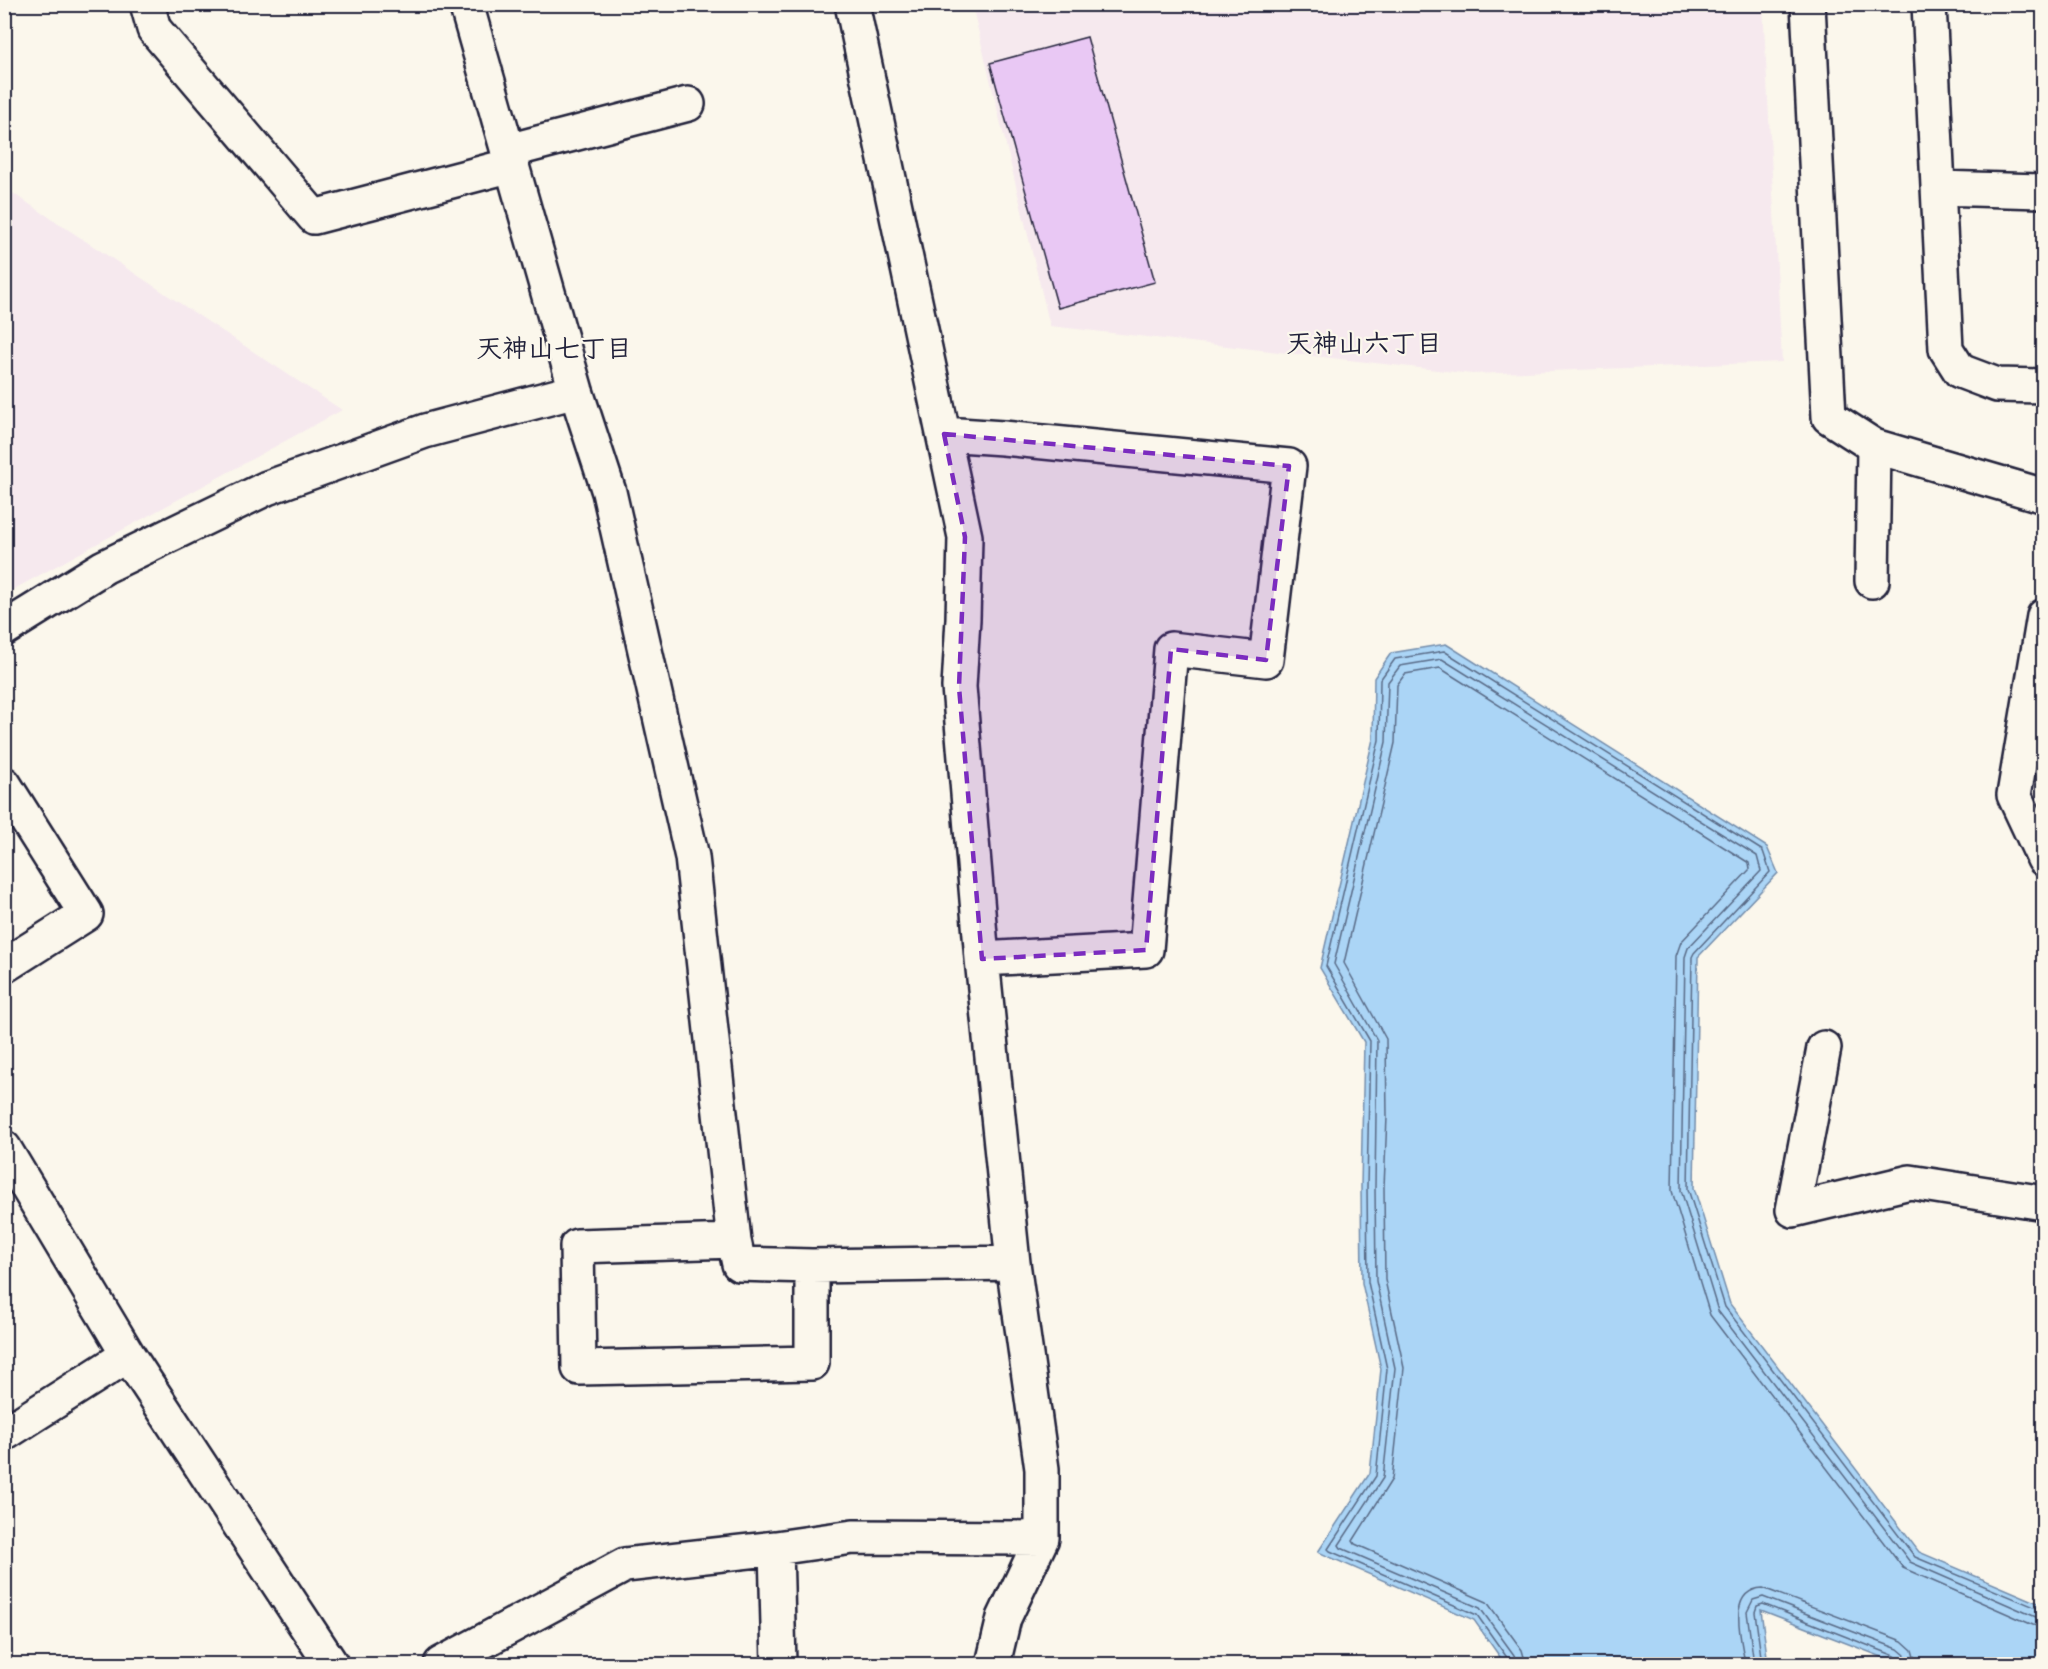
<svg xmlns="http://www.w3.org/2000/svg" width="2048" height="1669" viewBox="0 0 2048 1669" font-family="Caveat,'Klee One',sans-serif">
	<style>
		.built { fill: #f6e9ee }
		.water { fill: #abd5f6; stroke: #748dab; stroke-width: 1.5 }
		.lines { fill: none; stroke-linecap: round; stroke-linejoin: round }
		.shore { stroke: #596a86; stroke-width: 1.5 }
		.building { fill: #e9c8f4; stroke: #22223b; stroke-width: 1.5 }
		.minor-casing { stroke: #22223b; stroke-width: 38 }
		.minor { stroke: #fbf7ec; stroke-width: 33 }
		.marked { fill: #7b2cbf; fill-opacity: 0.2; stroke: #7b2cbf; stroke-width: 4.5; stroke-dasharray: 12 8; stroke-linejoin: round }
		.labels { text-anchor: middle; stroke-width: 4.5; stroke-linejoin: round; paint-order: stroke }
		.neighbourhood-label { font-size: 26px; font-weight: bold; fill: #22223b; stroke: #fbf7ec }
	</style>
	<rect width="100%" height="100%" fill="#fbf7ec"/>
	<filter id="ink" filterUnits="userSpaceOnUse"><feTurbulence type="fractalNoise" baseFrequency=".0167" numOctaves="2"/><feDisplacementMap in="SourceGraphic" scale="12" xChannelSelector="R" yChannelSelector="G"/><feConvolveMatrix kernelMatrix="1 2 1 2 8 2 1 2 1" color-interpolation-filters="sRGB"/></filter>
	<g filter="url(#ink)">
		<path class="built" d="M972,5H1763L1782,362L1472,374L1050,326Z
			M5,188L342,410L5,594H4Z"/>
		<path class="water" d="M1446,644L1767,847L1778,873L1698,957L1694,1188L1730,1304L1919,1552L2043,1605V1664H1900L1761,1610L1768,1664H1505L1474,1620L1318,1552L1370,1473L1381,1369L1362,1283L1361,1187L1364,1042L1320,968L1373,739L1374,678L1391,653Z"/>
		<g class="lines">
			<path class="shore" d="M1509,1664L1508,1659L1477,1615L1330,1551L1328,1549L1376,1476L1387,1369L1368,1282L1367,1187L1370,1041L1326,966L1379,740L1380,680L1395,659L1444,651L1763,851L1770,872L1694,953L1692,957L1688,1189L1725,1307L1915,1557L2044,1611
				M1517,1664L1514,1655L1480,1608L1341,1548L1339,1545L1383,1478L1395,1368L1376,1281L1375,1187L1377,1040L1334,964L1386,742L1388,682L1400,666L1442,659L1757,856L1761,871L1688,948L1685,957L1681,1190L1718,1311L1910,1562L2036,1617L2044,1618
				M1526,1664L1522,1650L1487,1602L1355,1544L1353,1541L1392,1479L1404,1368L1385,1280L1384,1187L1387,1117L1386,1039L1344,963L1395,743L1397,685L1405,674L1440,668L1749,863L1750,869L1681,942L1676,956L1672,1191L1710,1315L1903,1568L2033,1625L2044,1627
				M1745,1664C1742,1640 1725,1590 1763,1588L1902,1641L1912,1650L1916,1664
				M1754,1664L1747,1612L1753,1600L1763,1597L1898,1649L1905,1655L1907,1664
				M1762,1664L1755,1612L1757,1606L1763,1604L1895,1656L1899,1660V1664"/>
		</g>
		<path class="building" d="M1087,37L1155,282L1058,308L990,63Z"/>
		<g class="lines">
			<g class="minor-casing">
				<path id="minor" d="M147,4L154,29L314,217L512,165
					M466,4L576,391L609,492L692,857L734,1241L739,1264L812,1266L1013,1263L1042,1469V1538L1004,1618L993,1664
					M852,4L965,537L963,619L959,687L982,959L1013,1263
					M1808,4L1829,417L1874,446L2044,496
					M1929,4L1946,349L1960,371L1997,385L2044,386
					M508,151L688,104
					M1938,188L2044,191
					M944,434L1003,438L1289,466L1266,660L1171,649L1146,950L982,959
					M1872,581L1874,446
					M2044,616L2014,795L2044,859
					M4,629L104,567L267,488L425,431L576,391
					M4,784L86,914L4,966
					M1824,1048L1793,1210L1910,1182L2044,1203
					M4,1148L128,1355L331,1664
					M734,1241L577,1246L579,1368L812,1363V1266
					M4,1434L128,1355
					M776,1548L779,1664
					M441,1664L625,1565L776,1548L853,1537L1042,1538"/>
			</g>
			<use href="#minor" class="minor"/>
		</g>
	</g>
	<path class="marked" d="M944,434L1289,466L1266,660L1171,649L1146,950L982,959L959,687L965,537Z"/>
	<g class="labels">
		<g class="neighbourhood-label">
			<text x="1364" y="352">天神山六丁目</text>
			<text x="554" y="357">天神山七丁目</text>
		</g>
	</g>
	<rect width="2048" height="1669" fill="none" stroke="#fbf7ec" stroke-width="24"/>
	<rect x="12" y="12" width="2024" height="1645" fill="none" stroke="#22223b" stroke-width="2" filter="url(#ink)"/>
</svg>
